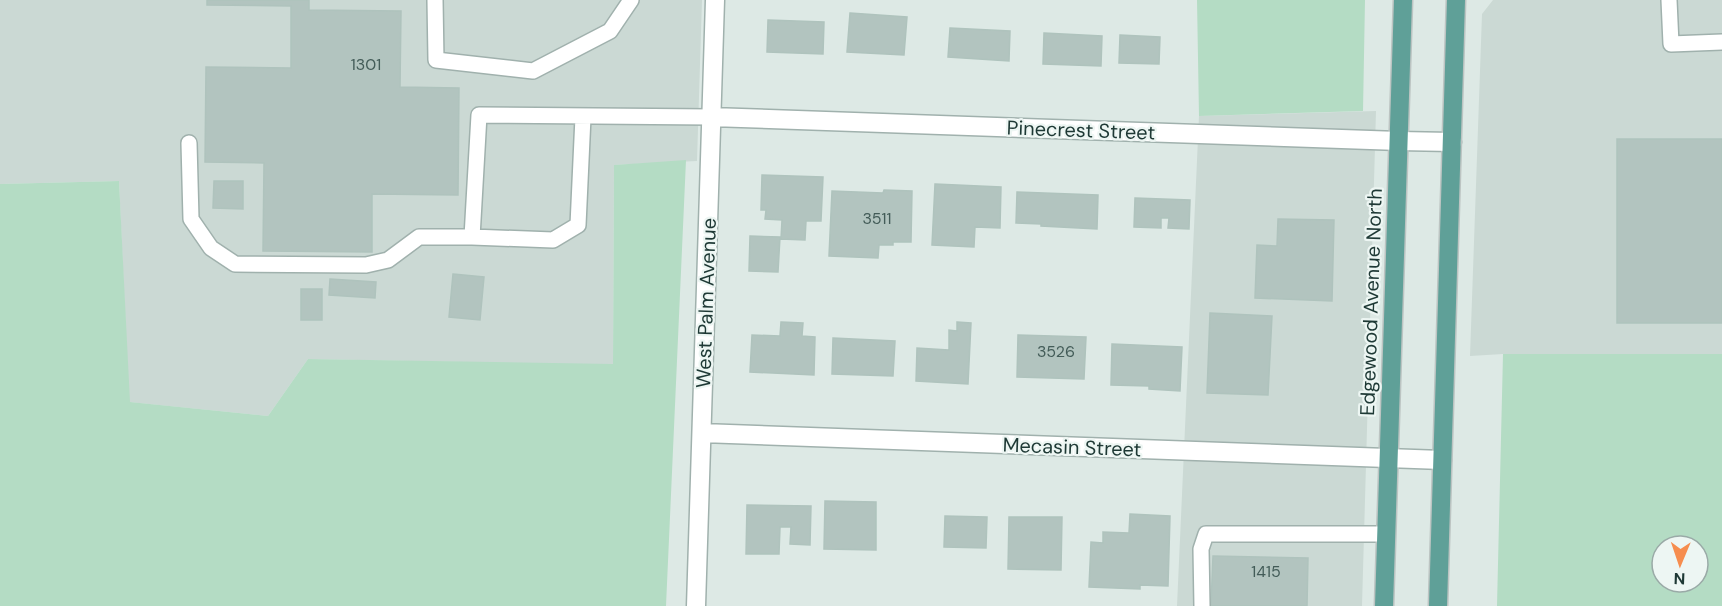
<svg xmlns="http://www.w3.org/2000/svg" width="1722" height="606" viewBox="0 0 1722 606" font-family="'DM Sans',sans-serif">
	<style>
		.built { fill: #cbd9d4 }
		.green { fill: #b4dcc4; fill-rule: evenodd }
		.building { fill: #b2c4bf; stroke: #afc3bd; stroke-width: 1.5 }
		.lines { fill: none; stroke-linecap: round; stroke-linejoin: round }
		.lane-casing { stroke: #a0b1ad; stroke-width: 18 }
		.street-casing { stroke: #a0b1ad; stroke-width: 21 }
		.primary-casing { stroke: #bcc4c2; stroke-width: 21 }
		.lane { stroke: #fff; stroke-width: 15 }
		.street { stroke: #fff; stroke-width: 18 }
		.primary { stroke: #5fa098; stroke-width: 18 }
		.labels { text-anchor: middle; stroke-width: 4.5; stroke-linejoin: round; paint-order: stroke }
		.number-label { font-size: 16px; fill: #435c58 }
		.street-label { font-size: 20px; fill: #1e3935; stroke: #edf6f3 }
	</style>
	<rect width="100%" height="100%" fill="#dde9e5"/>
	<path class="built" d="M0,0H702L697,161L614,165L613,365L308,359L268,416L129,402L119,181L0,184Z
		M1493,0H1722V354H1503L1470,356L1482,14Z
		M1376,111L1362,606H1177L1199,116Z"/>
	<path class="green" d="M1197,0H1365L1363,111L1199,116Z
		M686,160L666,606H0V184L119,181L130,402L268,416L308,359L613,364L614,165Z
		M1503,354H1722V606H1497ZM1662,546H1698V582H1662Z"/>
	<path class="building" d="M207,0H309V10L401,11L400,87L459,88L458,195L372,194V252L263,251L264,163L205,162L206,67L291,68V6L207,5Z
		M850,13L907,17L904,55L847,52Z
		M768,20L824,22L823,54L767,52Z
		M950,28L1010,31L1009,61L948,57Z
		M1044,33L1102,36L1101,66L1043,64Z
		M1120,35L1160,37L1159,64L1119,63Z
		M1617,139H1722V323H1617Z
		M762,175L823,177L821,221H806L805,240L781,239L782,220L765,219L766,210H761Z
		M214,181H243V209L213,208Z
		M935,184L1001,187L1000,228L975,227L974,247L932,245Z
		M884,190L912,191L911,242H893V245H879L878,258L829,256L832,191L883,193Z
		M1017,192L1098,195L1097,229L1041,226V224L1016,223Z
		M1135,198L1190,200L1189,229L1168,228L1169,218H1161V228L1134,227Z
		M1278,219L1334,220L1332,301L1255,298L1257,245L1277,246Z
		M750,236L780,237L778,272L749,271Z
		M453,274L484,277L480,320L449,317Z
		M330,279L376,282L375,298L329,295Z
		M301,289H322V320H301Z
		M1210,313L1272,316L1268,395L1207,393Z
		M781,322L803,323L802,336L815,337L814,375L750,372L752,335L780,336Z
		M957,322L971,323L968,384L916,381L917,348L949,350V330L957,331Z
		M1018,335L1086,337L1084,379L1017,377Z
		M833,338L895,341L893,376L832,374Z
		M1112,344L1182,347L1180,391L1149,389V386L1111,385Z
		M825,501L876,502V550L824,549Z
		M747,505L811,506L810,545L790,544L791,527H780L779,554H746Z
		M1130,514L1170,516L1168,586L1140,585V589L1089,587L1091,542L1103,543V532L1129,533Z
		M945,516L987,517L986,548L944,547Z
		M1009,517H1062L1061,570L1008,569Z
		M1213,556L1308,558L1307,606H1211Z"/>
	<g class="lines">
		<g class="lane-casing">
			<path id="lane" d="M435,0L436,60L533,71L610,31L631,0
				M1669,0L1671,44L1722,42
				M189,143L191,219L211,248L235,264L366,265L388,260L419,237H472L479,115L711,117
				M472,237L553,240L578,225L583,117
				M1202,606L1201,549L1206,534H1386"/>
		</g>
		<g class="street-casing">
			<path id="street" d="M711,117L1399,141L1452,142
				M702,433L1442,460
				M696,606L715,0"/>
		</g>
		<g class="primary-casing">
			<path id="primary" d="M1384,606L1403,0
				M1438,606L1456,0"/>
		</g>
		<use href="#lane" class="lane"/>
		<use href="#street" class="street"/>
		<use href="#primary" class="primary"/>
	</g>
	<g class="labels">
		<g class="number-label">
			<text x="366" y="70">1301</text>
			<text x="877" y="224">3511</text>
			<text x="1056" y="357">3526</text>
			<text x="1266" y="577">1415</text>
		</g>
		<g class="street-label">
			<text transform="translate(1081 130) rotate(2)" y="7">Pinecrest Street</text>
			<text transform="translate(1371 302) rotate(-88)" y="7">Edgewood Avenue North</text>
			<text transform="translate(706 303) rotate(-88)" y="7">West Palm Avenue</text>
			<text transform="translate(1072 447) rotate(2)" y="7">Mecasin Street</text>
		</g>
	</g>
	<g transform="translate(1680 564) rotate(182)"><circle r="28" fill="#edf6f3" stroke="#9aaaa7" stroke-width="1.5"/>
	<path d="M0-4.5L10 22L0 15L-10 22Z" fill="#f68d4e"/>
	<text y="-9" font-size="16" font-weight="bold" text-anchor="middle" fill="#1e3935">N</text>
	</g>
</svg>
